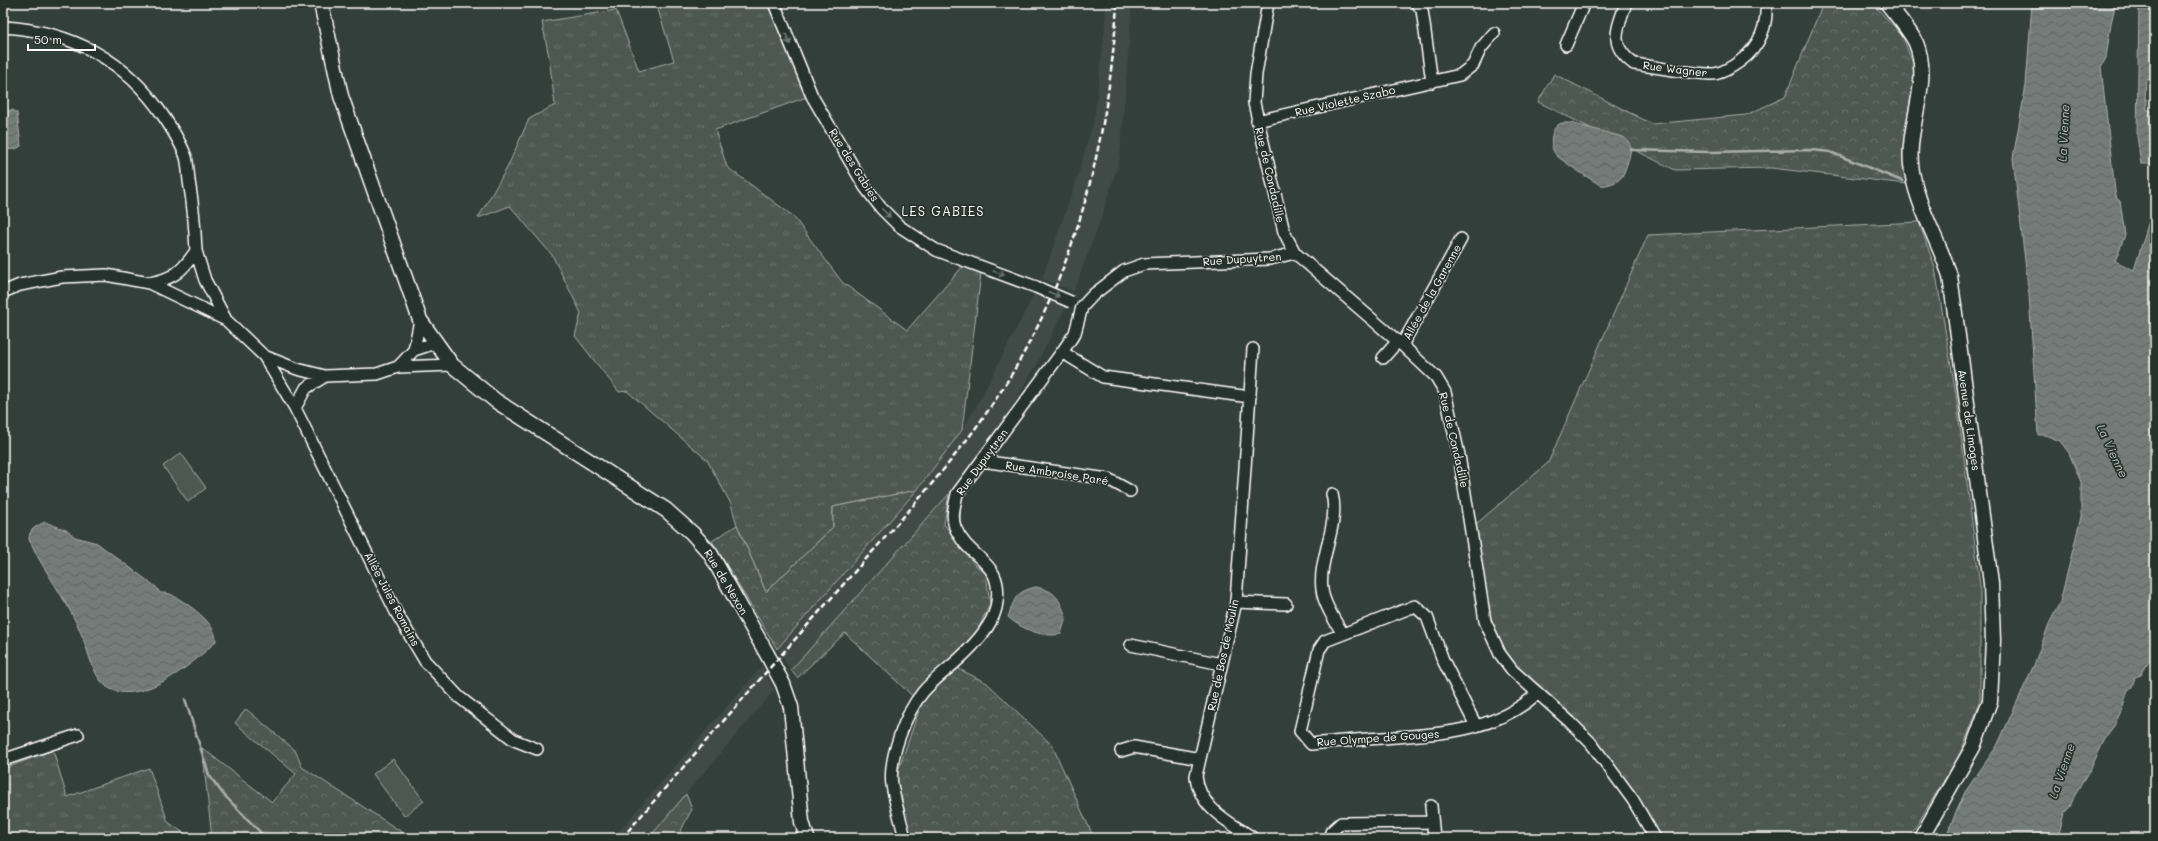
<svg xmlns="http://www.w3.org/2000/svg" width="2158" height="841" viewBox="0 0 2158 841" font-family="Mali,sans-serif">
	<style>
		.built { fill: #404c47 }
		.grass { fill: url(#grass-tufts); stroke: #a6aca9 }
		.forest { fill: url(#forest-crowns); stroke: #a6aca9 }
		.pitch { fill: #4d5853; stroke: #a6aca9 }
		.water { fill: url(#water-waves); stroke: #abb0ae }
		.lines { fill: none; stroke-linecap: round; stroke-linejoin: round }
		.stream { stroke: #abb0ae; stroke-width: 2.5 }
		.minor-casing { stroke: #fff; stroke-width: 14 }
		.major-casing { stroke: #fff; stroke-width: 17 }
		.minor { stroke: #26332d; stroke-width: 11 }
		.major { stroke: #26332d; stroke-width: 14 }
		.rail { stroke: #fff; stroke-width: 2.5; stroke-dasharray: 6 3; stroke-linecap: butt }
		.minor-bridge-casing { stroke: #fff; stroke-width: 14; stroke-linecap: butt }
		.minor-bridge { stroke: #26332d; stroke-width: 11 }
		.oneway { stroke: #727a76 }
		.labels { text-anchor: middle; stroke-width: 3.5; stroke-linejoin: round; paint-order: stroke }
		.street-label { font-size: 11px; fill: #fff; stroke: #26332d }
		.water-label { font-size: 12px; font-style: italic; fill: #b9bdbc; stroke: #26332d }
		.quarter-label { font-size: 13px; letter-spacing: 1px; fill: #fff; stroke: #26332d }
	</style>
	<defs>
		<pattern id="grass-tufts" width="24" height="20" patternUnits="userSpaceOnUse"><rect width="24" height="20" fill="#4d5853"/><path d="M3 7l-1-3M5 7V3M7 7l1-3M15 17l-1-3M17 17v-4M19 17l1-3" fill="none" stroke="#68716d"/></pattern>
		<pattern id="forest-crowns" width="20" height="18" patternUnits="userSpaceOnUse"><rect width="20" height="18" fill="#4d5853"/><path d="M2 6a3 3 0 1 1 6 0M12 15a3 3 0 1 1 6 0" fill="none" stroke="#68716d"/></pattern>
		<pattern id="water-waves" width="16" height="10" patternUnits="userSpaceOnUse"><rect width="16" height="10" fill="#737b78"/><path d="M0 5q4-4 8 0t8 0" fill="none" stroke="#606462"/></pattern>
	</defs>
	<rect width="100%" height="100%" fill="#333f3a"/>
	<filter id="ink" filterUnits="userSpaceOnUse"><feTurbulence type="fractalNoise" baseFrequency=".025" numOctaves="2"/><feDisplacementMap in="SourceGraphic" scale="8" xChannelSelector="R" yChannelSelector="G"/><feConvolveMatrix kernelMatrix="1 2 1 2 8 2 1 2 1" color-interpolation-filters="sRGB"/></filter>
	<g filter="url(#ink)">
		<path class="built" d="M1106,3H1132L1120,158L1103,213L1074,291L1042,279L1075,185L1094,120L1105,28Z
			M1036,290L1066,306L1037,364L1000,426L949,494L791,670L777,649L917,490L962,430L983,394Z
			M762,666L774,690L649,838H613Z"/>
		<path class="grass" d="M656,3H767L807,97L715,130L727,167L793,216L842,282L907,330L964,265L981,273L962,430L917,490L833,507V527L766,592L737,525L731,504L707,460L627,391L619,392L575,336L581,313L552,255L510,206L478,218L507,168L529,119L555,105L549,57L542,22L616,10L639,71L674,61Z
			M1919,222L1935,268L1956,395L1980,586V703L1960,754L1909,838H1663L1608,759L1514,666L1501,648L1490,624L1476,524L1548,463L1648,235Z
			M53,750L67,797L149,768L168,822L191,838H3V769Z"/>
		<path class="forest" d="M1823,3H1872L1902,35L1915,69L1903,150L1906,184L1771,168L1675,170L1538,102L1554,74L1652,124L1746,115L1785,97Z
			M917,490L777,649L712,541L737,525L766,592L833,527V507Z
			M949,494L944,524L974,564L986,574L990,604L959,669L987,683L1052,745L1093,836H1144L1151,838H911L896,777L921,704L845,633L797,678L791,670Z
			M246,709L295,750L302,767L411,838H212L202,748L272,802L296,774L235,723Z
			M686,794L692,809L677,838H649Z"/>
		<path class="pitch" d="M181,453L206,488L188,502L163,466Z
			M393,759L424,801L404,816L373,774Z"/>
		<path class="water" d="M2032,3H2116L2111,23L2106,58L2101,67L2115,191L2117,199L2120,201L2125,235L2115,261L2134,270L2149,221H2155V651L2141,675L2135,677L2132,687L2128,690L2122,709L2114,726L2107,735L2089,772L2075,794L2070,807L2064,813L2058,838H1945L1965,792L1997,746L2034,665L2049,624L2060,602L2081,517V482L2069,453L2060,441L2045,435H2038L2029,295L2013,158L2026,85Z
			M2139,3H2154L2152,80H2146L2145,99H2147V110H2151V113H2149L2152,164H2141L2137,136Z
			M6,106L9,111L13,110L17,113L21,146L16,149L3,150L4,107Z
			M1562,123H1571L1623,137C1633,143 1631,152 1628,161C1625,170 1623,180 1613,183C1611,184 1604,186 1601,185C1597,184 1561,160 1557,156C1548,147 1550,126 1562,123Z
			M45,522L66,530L75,537L97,543L156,587L160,593C164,593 169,593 172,595C187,603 217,623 216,641C195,663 139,708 107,687C92,676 88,649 81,633C70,607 53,583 39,559C35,552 33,546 29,540C29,529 35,527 45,522Z
			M1036,587C1056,591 1059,598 1066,617L1061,634C1044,638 1021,629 1008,617C1015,598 1015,592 1036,587Z"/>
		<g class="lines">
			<path class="stream" d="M1631,150L1709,152L1812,150L1830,152L1902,181
				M185,699L209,775L223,794L266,838"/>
			<g class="minor-casing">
				<path id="minor" d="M774,3L812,96L865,187L881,208L899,226L936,250L1036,287
					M1268,3L1256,74L1254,103L1284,232L1295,253L1402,345L1436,377L1445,392L1459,455L1485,621L1500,654L1512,670L1570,722L1591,743L1633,800L1655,838
					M1417,3L1422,10L1432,82
					M1626,3C1617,30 1608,45 1634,64C1658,67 1689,74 1713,74C1719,74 1728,69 1733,66C1756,52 1768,31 1766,3
					M3,27C71,31 126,60 164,117C172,129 181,143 186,157C188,164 188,173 189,181C193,204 195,227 196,251
					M1566,45L1584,3
					M1257,121L1460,75L1473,65L1481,48L1494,33
					M149,283C174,279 182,271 196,251L205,280L226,320
					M3,292L20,285L62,277L106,275L149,283L226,320L264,356L297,369L325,376L377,374L398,367L452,365
					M1402,345L1461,239
					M1253,349L1236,602L1196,776C1199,808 1229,822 1253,838
					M414,350L435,343
					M1062,352L1103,377L1250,397
					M264,356L295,408L397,614L425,661L459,697L514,740L537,749
					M1383,358L1398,341
					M398,367L414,350L420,320
					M295,408L306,388L325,376
					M982,461L1108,479L1130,491
					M1332,494C1340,525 1318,558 1322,589C1323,603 1336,623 1343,634
					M1236,602L1286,604
					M1131,645L1221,664
					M1476,726L1443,660L1427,617L1415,606L1325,641L1319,650L1300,731L1311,744C1339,741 1367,739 1396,737C1448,733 1497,730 1538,693
					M1121,751L1134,747L1200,759
					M3,760L78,735
					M1431,806L1434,838
					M1331,832L1341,823L1432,822
					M905,838C901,821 895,803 892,785C888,759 906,712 923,692C933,680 947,670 959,659C973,646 991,628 996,608C1006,559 969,562 955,527C951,516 955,504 957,494L1062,352L1075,333L1082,307L1094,294L1124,271L1144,264L1270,259L1295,253"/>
			</g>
			<g class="major-casing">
				<path id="major" d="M321,3L341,96L420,320L452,365L496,401L666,510L692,533L710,553L767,654L783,684L791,707L802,822L807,838
					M1887,3C1896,15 1909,29 1916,43C1932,82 1907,124 1911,164C1915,204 1938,238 1950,276L1991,583L1993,641L1990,701L1973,747L1921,838"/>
			</g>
			<use href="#minor" class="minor"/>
			<use href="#major" class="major"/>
			<path class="rail" d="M622,838C697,751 773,664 849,578C911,508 975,440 1021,358C1082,249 1110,126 1117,3"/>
			<g class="minor-bridge-casing">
				<path id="minor-bridge" d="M1036,287L1071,302"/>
			</g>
			<use href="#minor-bridge" class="minor-bridge"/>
		</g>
		<defs><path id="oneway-shaft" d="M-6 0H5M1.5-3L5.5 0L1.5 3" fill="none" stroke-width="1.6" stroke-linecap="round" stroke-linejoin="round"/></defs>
		<g class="oneway">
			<use href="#oneway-shaft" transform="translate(788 39) rotate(68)"/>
			<use href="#oneway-shaft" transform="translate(886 213) rotate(45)"/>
			<use href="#oneway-shaft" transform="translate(999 273) rotate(20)"/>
			<use href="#oneway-shaft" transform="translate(1054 294) rotate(23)"/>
		</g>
	</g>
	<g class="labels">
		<g class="street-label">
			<text transform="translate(1675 69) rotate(7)" y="4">Rue Wagner</text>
			<text transform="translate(1345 101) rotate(-13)" y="4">Rue Violette Szabo</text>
			<text transform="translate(854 165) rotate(58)" y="4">Rue des Gabies</text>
			<text transform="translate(1270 175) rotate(77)" y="4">Rue de Condadille</text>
			<text transform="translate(1242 259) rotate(-4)" y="4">Rue Dupuytren</text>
			<text transform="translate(1432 292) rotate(-61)" y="4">Allée de la Garenne</text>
			<text transform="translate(1969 420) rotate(82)" y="4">Avenue de Limoges</text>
			<text transform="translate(1454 440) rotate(77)" y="4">Rue de Condadille</text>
			<text transform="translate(982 462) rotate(-54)" y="4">Rue Dupuytren</text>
			<text transform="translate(1057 473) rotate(9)" y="4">Rue Ambroise Paré</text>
			<text transform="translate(726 582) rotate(59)" y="4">Rue de Nexon</text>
			<text transform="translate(392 599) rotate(62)" y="4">Allée Jules Romains</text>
			<text transform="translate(1223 655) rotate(-78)" y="4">Rue de Bos de Moulin</text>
			<text transform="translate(1378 738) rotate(-4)" y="4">Rue Olympe de Gouges</text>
		</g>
		<g class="water-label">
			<text transform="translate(2064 133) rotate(-87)" y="4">La Vienne</text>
			<text transform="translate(2112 451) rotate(65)" y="4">La Vienne</text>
			<text transform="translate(2062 771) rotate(-71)" y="4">La Vienne</text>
		</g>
		<g class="quarter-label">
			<text x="943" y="216">LES GABIES</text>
		</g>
	</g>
	<rect width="2158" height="841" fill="none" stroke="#26332d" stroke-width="16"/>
	<rect x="8" y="8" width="2142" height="825" fill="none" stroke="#fff" stroke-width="1.5" filter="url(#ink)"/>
	<path d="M28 44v6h67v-6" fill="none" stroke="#ffffff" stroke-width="2"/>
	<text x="34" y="44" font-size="12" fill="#ffffff" stroke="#26332d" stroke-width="3" paint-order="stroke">50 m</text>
</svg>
